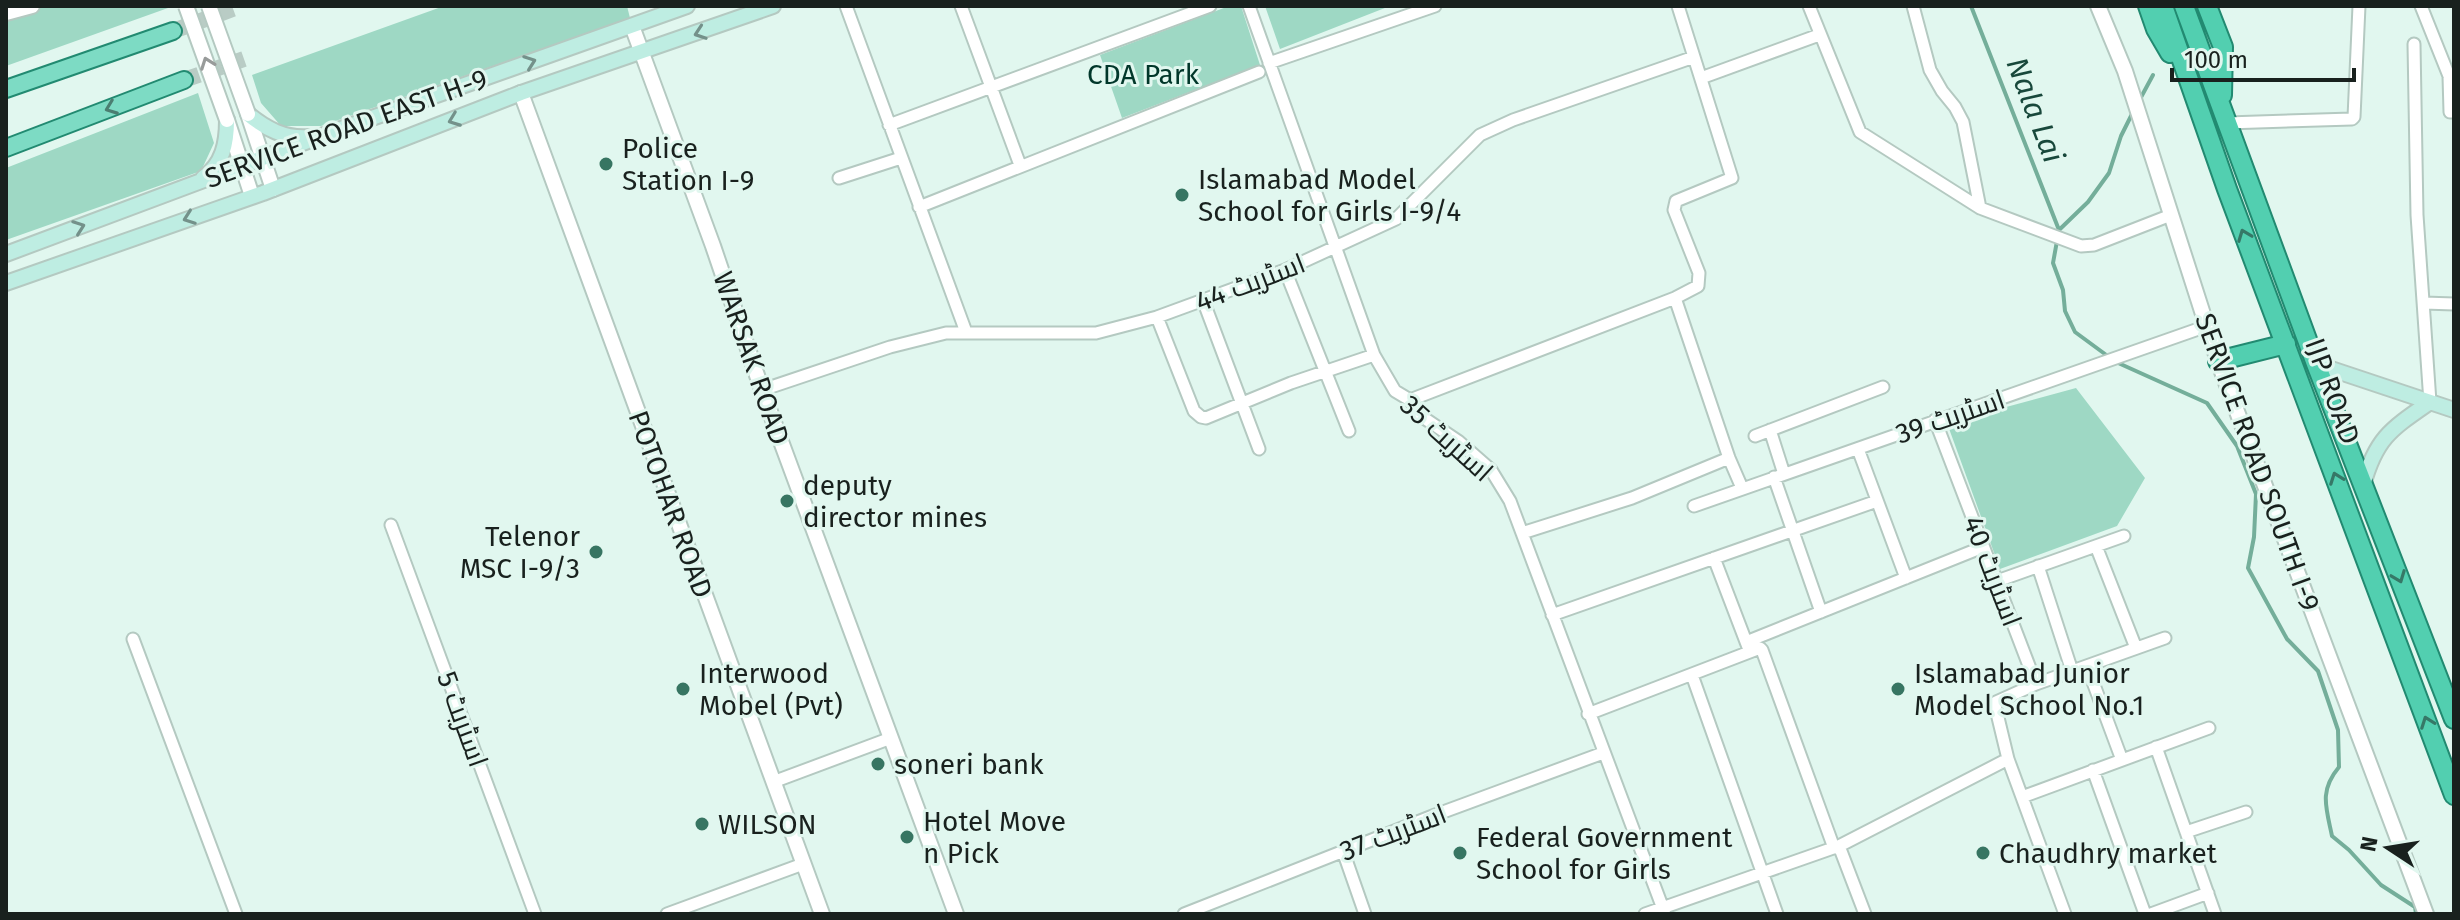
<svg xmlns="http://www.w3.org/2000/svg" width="2460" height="920" viewBox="0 0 2460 920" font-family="'Fira Sans',Cairo,sans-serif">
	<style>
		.green { fill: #9ed8c4 }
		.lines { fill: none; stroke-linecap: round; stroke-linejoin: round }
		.stream { stroke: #74ae9a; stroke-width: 4 }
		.primary-tunnel { stroke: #b9ccc5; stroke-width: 16; stroke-dasharray: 16 8; stroke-linecap: butt }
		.minor-casing { stroke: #b4c9c1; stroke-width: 15 }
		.tertiary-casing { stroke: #b4c9c1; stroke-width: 18 }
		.secondary-casing { stroke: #b4c9c1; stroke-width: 18 }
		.primary-casing { stroke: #228a71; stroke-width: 20 }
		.trunk-casing { stroke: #228a71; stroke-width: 22 }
		.minor { stroke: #fff; stroke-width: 11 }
		.tertiary { stroke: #fff; stroke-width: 14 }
		.secondary { stroke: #beede2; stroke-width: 14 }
		.primary { stroke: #7ddbc4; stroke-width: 16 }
		.trunk { stroke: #52cfb0; stroke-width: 18 }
		.tertiary-bridge-casing { stroke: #b4c9c1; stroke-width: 18; stroke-linecap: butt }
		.tertiary-bridge { stroke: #fff; stroke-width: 14 }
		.oneway { stroke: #74918a }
		.oneway2 { stroke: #989b9a }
		.oneway3 { stroke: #4b7e71 }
		.oneway4 { stroke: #367867 }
		.poi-dot { fill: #377562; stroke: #e1f7ef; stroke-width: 3 }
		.labels { text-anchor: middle; stroke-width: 6; stroke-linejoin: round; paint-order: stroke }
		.park-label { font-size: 28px; fill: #01372a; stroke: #e1f7ef }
		.street-label { font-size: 28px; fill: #19211e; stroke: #e1f7ef }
		.poi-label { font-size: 28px; fill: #19211e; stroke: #e1f7ef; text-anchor: start }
		.water-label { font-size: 30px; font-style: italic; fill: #18483b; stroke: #e1f7ef }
	</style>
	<rect width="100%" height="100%" fill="#e1f7ef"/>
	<path class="green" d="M40,6H168V8L6,66V16Z
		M444,6H627L630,18L321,126H281L261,103L252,75Z
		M1229,6H1241L1260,65L1122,118L1100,55Z
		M1265,6H1390L1280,49Z
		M198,93L214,143L201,171L6,240V168Z
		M2076,388L2145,478L2117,526L2000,569L1947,423Z"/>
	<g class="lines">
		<path class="stream" d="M1971,6L2059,230L2053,263L2063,290L2065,311L2075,332L2109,357
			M2139,101L2153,75
			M2059,230L2088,202L2109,173L2121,136L2133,112
			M2116,362L2207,403L2237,446L2256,494L2254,537L2248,568L2287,639L2318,671L2338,730L2339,767C2319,791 2326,807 2332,836L2349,850L2381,885L2415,907L2416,914"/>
		<path class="primary-tunnel" d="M173,31L238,7
			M184,80L244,59"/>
		<g class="minor-casing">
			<path id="minor" d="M846,6L966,332
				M961,6L1020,165
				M1249,6L1374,355L1395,391L1410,400L1421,416L1458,441L1491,470L1510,501L1665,914
				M1809,6L1860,132L1980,208L2081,246L2094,245L2171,215
				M1913,6L1930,70L1942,91L1955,107L1963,122L1980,208
				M2421,6L2449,76L2450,112H2454
				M2414,44L2417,215L2430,402
				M1269,63L1435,6
				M1701,78L1819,35
				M2227,123L2352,119L2354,117L2359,6
				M889,125L1210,6
				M839,178L901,158
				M919,207L1259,72
				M1285,270L1349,431
				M1675,298L1729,458L1742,488
				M1203,300L1259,449
				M2424,303L2454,304
				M1157,317L1194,411L1201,417L1206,418L1291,383L1374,355
				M762,390L890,347L946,333H1096L1157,317L1285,270L1396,219L1480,135L1513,120L1694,57
				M1410,400L1675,298L1698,286L1699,273L1674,210L1676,201L1732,178L1678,6
				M1935,420L2036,684
				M1770,430L1784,474
				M1755,436L1883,387
				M1858,449L1906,578
				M1774,477L1821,612
				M1694,506L2207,326
				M391,525L535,914
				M1522,533L1632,498L1729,458
				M2096,546L2136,648
				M1714,558L1748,647
				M2038,566L2072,671
				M1997,581L2124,536
				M1552,615L1877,501
				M133,639L236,914
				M1746,642L1983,547
				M2087,666L2122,760
				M1692,675L1777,914
				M1588,714L1760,648L1762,650L1834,848
				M2156,747L2215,914
				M2093,770L2145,914
				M773,782L891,738
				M2022,797L2209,728
				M2186,832L2246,812
				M1839,846L1865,914
				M1343,851L1365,914
				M667,914L803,864
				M1184,914L1435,815L1603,753
				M1645,914L1839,846L2008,759
				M2065,914L2008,759L1995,705L1996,702L2036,684L2165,638
				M2151,914L2208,893"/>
		</g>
		<g class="tertiary-casing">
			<path id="tertiary" d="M2098,6L2125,71L2218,361L2426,914
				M6,13L32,6
				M632,26L713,246L762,390L956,914
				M521,93L822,914
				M248,114L273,189
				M227,120L252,196"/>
		</g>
		<g class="secondary-casing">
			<path id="secondary" d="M248,114C266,129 285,139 309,137
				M203,178C223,164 227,143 227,120
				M6,254L324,135L687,6
				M6,283L263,193L521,93L773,6
				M2316,364L2454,410
				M2363,485C2376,438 2391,429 2430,402"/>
		</g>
		<g class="primary-casing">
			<path id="primary" d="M6,89L173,31
				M6,148L184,80"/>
		</g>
		<g class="trunk-casing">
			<path id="trunk" d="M2148,6L2156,29L2170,53
				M2163,6L2227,189L2454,795
				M2184,6L2316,364L2454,719
				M2207,6L2223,47L2222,95
				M2218,361L2286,344"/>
		</g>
		<use href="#minor" class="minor"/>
		<use href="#tertiary" class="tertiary"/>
		<use href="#secondary" class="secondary"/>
		<use href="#primary" class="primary"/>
		<use href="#trunk" class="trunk"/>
		<g class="tertiary-bridge-casing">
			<path id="tertiary-bridge" d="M186,6L227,120
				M209,6L248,114"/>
		</g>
		<use href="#tertiary-bridge" class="tertiary-bridge"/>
	</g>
	<defs><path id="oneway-chevron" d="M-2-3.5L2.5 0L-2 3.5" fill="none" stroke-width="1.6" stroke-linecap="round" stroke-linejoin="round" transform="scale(2)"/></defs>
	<g class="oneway">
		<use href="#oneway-chevron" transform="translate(700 33) rotate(161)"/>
		<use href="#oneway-chevron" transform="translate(530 62) rotate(-20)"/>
		<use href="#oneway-chevron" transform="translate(454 120) rotate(159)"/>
		<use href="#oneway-chevron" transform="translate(189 218) rotate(160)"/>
		<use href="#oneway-chevron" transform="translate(79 227) rotate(-20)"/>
	</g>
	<use class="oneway2" href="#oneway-chevron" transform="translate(207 63) rotate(-110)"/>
	<use class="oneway3" href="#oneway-chevron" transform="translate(111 108) rotate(159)"/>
	<g class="oneway4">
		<use href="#oneway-chevron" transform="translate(2244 235) rotate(-111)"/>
		<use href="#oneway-chevron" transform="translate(2336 478) rotate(-110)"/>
		<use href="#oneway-chevron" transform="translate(2399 577) rotate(69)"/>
		<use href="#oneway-chevron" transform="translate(2427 722) rotate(-110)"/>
	</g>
	<g class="poi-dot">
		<circle cx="606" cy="164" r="8"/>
		<circle cx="1182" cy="195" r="8"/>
		<circle cx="787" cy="501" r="8"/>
		<circle cx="596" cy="552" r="8"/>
		<circle cx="683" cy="689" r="8"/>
		<circle cx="1898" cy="689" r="8"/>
		<circle cx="878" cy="764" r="8"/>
		<circle cx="702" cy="824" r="8"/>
		<circle cx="907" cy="837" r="8"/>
		<circle cx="1460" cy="853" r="8"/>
		<circle cx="1983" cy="853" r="8"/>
	</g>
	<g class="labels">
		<g class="park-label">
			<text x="1143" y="84">CDA Park</text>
		</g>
		<g class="street-label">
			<text transform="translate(346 128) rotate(-20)" y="10">SERVICE ROAD EAST H-9</text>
			<text transform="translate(1250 282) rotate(-21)" y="10">اسٹریٹ 44</text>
			<text transform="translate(752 358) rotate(71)" y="10">WARSAK ROAD</text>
			<text transform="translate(2333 391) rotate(70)" y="10">IJP ROAD</text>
			<text transform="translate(1950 416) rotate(-19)" y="10">اسٹریٹ 39</text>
			<text transform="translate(1447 438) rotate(42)" y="10">اسٹریٹ 35</text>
			<text transform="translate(2258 462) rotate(70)" y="10">SERVICE ROAD SOUTH I-9</text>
			<text transform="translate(671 504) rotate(70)" y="10">POTOHAR ROAD</text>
			<text transform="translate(1993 571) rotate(69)" y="10">اسٹریٹ 40</text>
			<text transform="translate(463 719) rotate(70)" y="10">اسٹریٹ 5</text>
			<text transform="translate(1393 832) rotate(-21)" y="10">اسٹریٹ 37</text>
		</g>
		<g class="poi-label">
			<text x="622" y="158">Police<tspan x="622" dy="32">Station I-9</tspan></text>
			<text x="1198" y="189">Islamabad Model<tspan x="1198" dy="32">School for Girls I-9/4</tspan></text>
			<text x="803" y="495">deputy<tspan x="803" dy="32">director mines</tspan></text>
			<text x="580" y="546" text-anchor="end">Telenor<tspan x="580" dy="32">MSC I-9/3</tspan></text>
			<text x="699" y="683">Interwood<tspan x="699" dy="32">Mobel (Pvt)</tspan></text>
			<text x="1914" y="683">Islamabad Junior<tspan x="1914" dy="32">Model School No.1</tspan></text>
			<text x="894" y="774">soneri bank</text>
			<text x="923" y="831">Hotel Move<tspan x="923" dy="32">n Pick</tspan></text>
			<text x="718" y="834">WILSON</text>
			<text x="1476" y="847">Federal Government<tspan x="1476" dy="32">School for Girls</tspan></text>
			<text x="1999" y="863">Chaudhry market</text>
		</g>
		<g class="water-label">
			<text transform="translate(2035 110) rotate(69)" y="10">Nala Lai</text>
		</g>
	</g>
	<rect width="2460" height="920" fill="none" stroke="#19211e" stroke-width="16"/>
	<g transform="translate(2388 848) rotate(282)" stroke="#e1f7ef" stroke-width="6" paint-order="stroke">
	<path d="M0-6L14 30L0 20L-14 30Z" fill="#19211e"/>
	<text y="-12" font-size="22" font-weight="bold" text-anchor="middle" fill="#19211e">N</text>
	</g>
	<path d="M2172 68v12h182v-12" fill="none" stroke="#19211e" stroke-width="4"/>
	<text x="2184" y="68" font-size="24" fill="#19211e" stroke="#e1f7ef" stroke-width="6" paint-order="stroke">100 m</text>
</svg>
